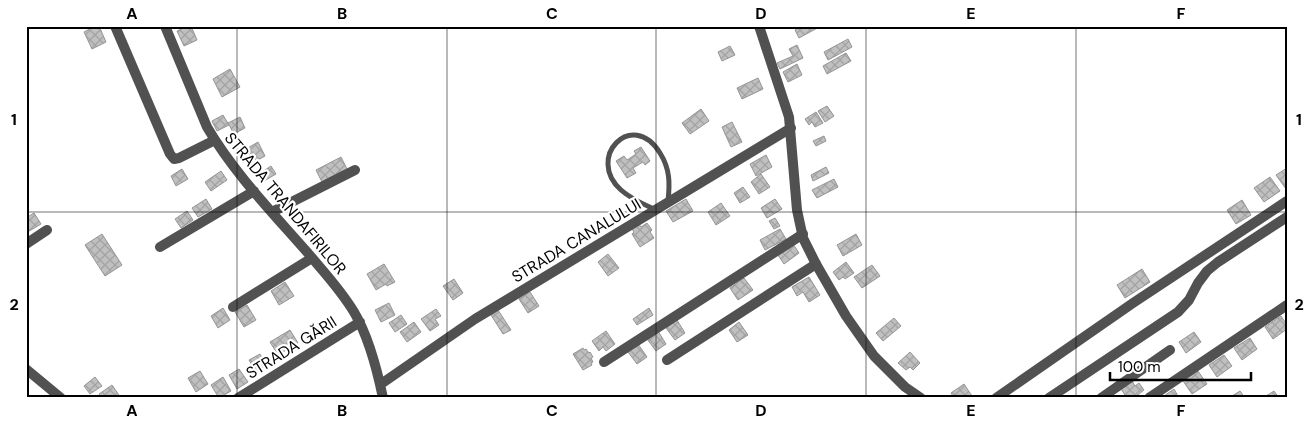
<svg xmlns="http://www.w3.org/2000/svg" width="1313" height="424" viewBox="0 0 1313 424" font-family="'DM Sans',sans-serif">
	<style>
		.building { fill: url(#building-cross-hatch); stroke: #959595 }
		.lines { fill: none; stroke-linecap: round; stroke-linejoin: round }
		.service { stroke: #515151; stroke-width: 5 }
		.minor { stroke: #515151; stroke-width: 10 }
		.tertiary { stroke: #515151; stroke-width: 10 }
		.grid { fill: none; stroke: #000; stroke-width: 1; stroke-opacity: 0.55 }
		.labels { text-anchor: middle; stroke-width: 4.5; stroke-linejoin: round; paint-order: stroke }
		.street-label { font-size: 16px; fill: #000; stroke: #fff }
		.neatline { fill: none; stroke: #000; stroke-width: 2 }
		.grid-label { font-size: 16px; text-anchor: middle; font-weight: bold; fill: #000 }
	</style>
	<defs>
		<pattern id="building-cross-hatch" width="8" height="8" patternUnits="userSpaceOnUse" patternTransform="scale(1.25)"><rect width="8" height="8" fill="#c0c0c0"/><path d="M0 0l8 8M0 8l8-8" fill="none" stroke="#a3a3a3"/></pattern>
	</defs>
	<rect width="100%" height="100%" fill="#fff"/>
	<path class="building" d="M95,26H99L106,42L92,49L84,32Z
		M188,26H191L197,40L184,46L177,31Z
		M802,26H821L799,38L795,30Z
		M848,39L852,47L828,60L824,52Z
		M797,45L803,58L780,69L777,63L793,56L789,49Z
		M730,46L735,55L722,61L718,52Z
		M846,53L851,61L827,74L823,66Z
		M797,64L802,75L788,82L783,72Z
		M230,69L240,87L222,97L213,79Z
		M758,78L763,89L742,99L737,88Z
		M827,106L834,116L825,122L818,111Z
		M701,109L709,121L690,134L682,123Z
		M816,112L823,123L815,127L812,122L809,125L805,119Z
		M223,115L229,125L217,131L212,121Z
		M240,117L245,128L234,134L228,123Z
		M732,122L742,142L731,147L722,127Z
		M824,136L826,141L816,146L813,141Z
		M258,142L265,156L256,161L252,153L245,158L241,152Z
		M641,147L650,161L645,165L643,162L633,168L636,173L627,178L616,161L624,156L627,160L636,154L634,151Z
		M766,155L772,167L756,176L750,164Z
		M341,157L347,169L322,182L316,170Z
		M271,166L276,174L264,181L259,174Z
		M826,167L829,173L813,181L811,175Z
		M1287,168V188L1286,189L1276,175Z
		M182,169L188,179L176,186L171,176Z
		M221,171L227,180L211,191L205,182Z
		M761,174L770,187L759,194L751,182Z
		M1270,177L1280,191L1264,202L1254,188Z
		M834,179L838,187L817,198L812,190Z
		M743,187L750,197L740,203L734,193Z
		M206,199L212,209L198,217L192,208Z
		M686,199L693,211L673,222L666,211Z
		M775,199L782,209L767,218L761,208Z
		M1242,200L1251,215L1236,224L1227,210Z
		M721,203L730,216L716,225L708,212Z
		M187,211L193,220L181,228L175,219Z
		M34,213L41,224L26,233V218Z
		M775,218L780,226L774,229L769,221Z
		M647,223L652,230L650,232L654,238L640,247L632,234L634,232L632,229L639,224L641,227Z
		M780,229L786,239L765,250L760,240Z
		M102,234L122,265L105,276L85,245Z
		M856,234L862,245L843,256L837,245Z
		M793,244L799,253L784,264L778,255Z
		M608,254L619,268L608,276L598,262Z
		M846,262L854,273L845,279L843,277L839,280L833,272Z
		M384,264L395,282L387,286L386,284L376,290L367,274Z
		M872,265L880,276L862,288L854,277Z
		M1142,269L1150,282L1125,298L1117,285Z
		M809,277L820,295L809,302L803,292L797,296L792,287Z
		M744,278L753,290L738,300L730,288Z
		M454,279L463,293L453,300L443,286Z
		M285,282L294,296L279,305L271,291Z
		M530,292L539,306L528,313L519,299Z
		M389,303L395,315L381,322L375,310Z
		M247,305L256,320L244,327L235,312Z
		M223,308L230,320L218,328L211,316Z
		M649,308L653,315L637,325L633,319Z
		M436,309L441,316L435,319L439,325L430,331L421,319Z
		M498,310L511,330L503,334L491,315Z
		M401,315L407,324L395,332L389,323Z
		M1281,316L1287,325V329L1273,339L1265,327Z
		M894,318L901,326L883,341L876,333Z
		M677,320L685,333L675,340L666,328Z
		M414,322L421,332L407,342L400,332Z
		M739,322L748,335L737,342L729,330Z
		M290,330L298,343L278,355L270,342Z
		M606,331L615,344L606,351L603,347L599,351L592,341Z
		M658,331L666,344L656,351L647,339Z
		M1194,332L1201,342L1186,353L1179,342Z
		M1250,338L1257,349L1242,360L1234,348Z
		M638,344L647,357L637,364L628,352Z
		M583,348L584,350L586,349L589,353L590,352L593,357L591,358L593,362L591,363L592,365L583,370L573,354Z
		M910,352L920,363L913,370L910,367L906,370L898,363Z
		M260,354L266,366L256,372L249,360Z
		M1224,355L1232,366L1217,377L1209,365Z
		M239,369L248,382L237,389L229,375Z
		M200,371L208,384L196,392L188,378Z
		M1198,371L1207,384L1192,394L1183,381Z
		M95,377L102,386L90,394L84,386Z
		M223,377L231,391L219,398L211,385Z
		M1132,381L1135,386L1139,383L1144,390L1134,398H1127L1121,389Z
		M964,384L972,396L969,398H954L951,393Z
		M112,385L121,398H102L99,394Z
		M1174,389L1179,398H1161Z
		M1240,391L1245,398H1229Z
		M1274,391L1279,398H1263Z"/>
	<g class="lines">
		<path class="service" d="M654,209C643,204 631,199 621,190C585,158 632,108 660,153C670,169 670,183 668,201"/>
		<path class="minor" d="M115,26L170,154L174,159L179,158L215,140
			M165,26L207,127C234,173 272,212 307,252C323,271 341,290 354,312C369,337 377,369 383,398
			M272,212L355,170
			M26,244L47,230
			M160,247L254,191
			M233,307L312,258
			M667,360L816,264
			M604,362L803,234
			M26,369L61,398
			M381,384L475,319L791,128
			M238,398L360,322
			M996,398L1133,303L1287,201
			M1049,398L1178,312L1189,300L1198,283L1207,271L1218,262L1287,217
			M1101,398L1170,350
			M1149,398L1287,305"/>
		<path class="tertiary" d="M759,26L789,117L797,210L803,238L816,264L846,316L874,356L905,387L921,398"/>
	</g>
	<path class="grid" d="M237,26V398M447,26V398M656,26V398M866,26V398M1076,26V398M26,212H1287"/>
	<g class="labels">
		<g class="street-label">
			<text transform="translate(286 203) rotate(50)" y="6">STRADA TRANDAFIRILOR</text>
			<text transform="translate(576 240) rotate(-31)" y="6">STRADA CANALULUI</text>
			<text transform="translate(291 347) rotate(-32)" y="6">STRADA GĂRII</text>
		</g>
	</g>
	<rect width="1313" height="424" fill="none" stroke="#ffffff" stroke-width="55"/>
	<path d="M1110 372v8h141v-8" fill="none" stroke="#000000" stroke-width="2.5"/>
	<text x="1118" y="372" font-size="15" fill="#000000" stroke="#ffffff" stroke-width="4" paint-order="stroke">100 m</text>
	<rect x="28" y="28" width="1258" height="368" class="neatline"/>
	<g class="grid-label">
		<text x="132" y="19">A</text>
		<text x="342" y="19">B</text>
		<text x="552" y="19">C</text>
		<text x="761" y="19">D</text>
		<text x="971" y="19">E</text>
		<text x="1181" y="19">F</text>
		<text x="14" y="125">1</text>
		<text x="1299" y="125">1</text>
		<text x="14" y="310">2</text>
		<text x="1299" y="310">2</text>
		<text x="132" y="416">A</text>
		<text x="342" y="416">B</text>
		<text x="552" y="416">C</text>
		<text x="761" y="416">D</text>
		<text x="971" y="416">E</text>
		<text x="1181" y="416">F</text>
	</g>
</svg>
